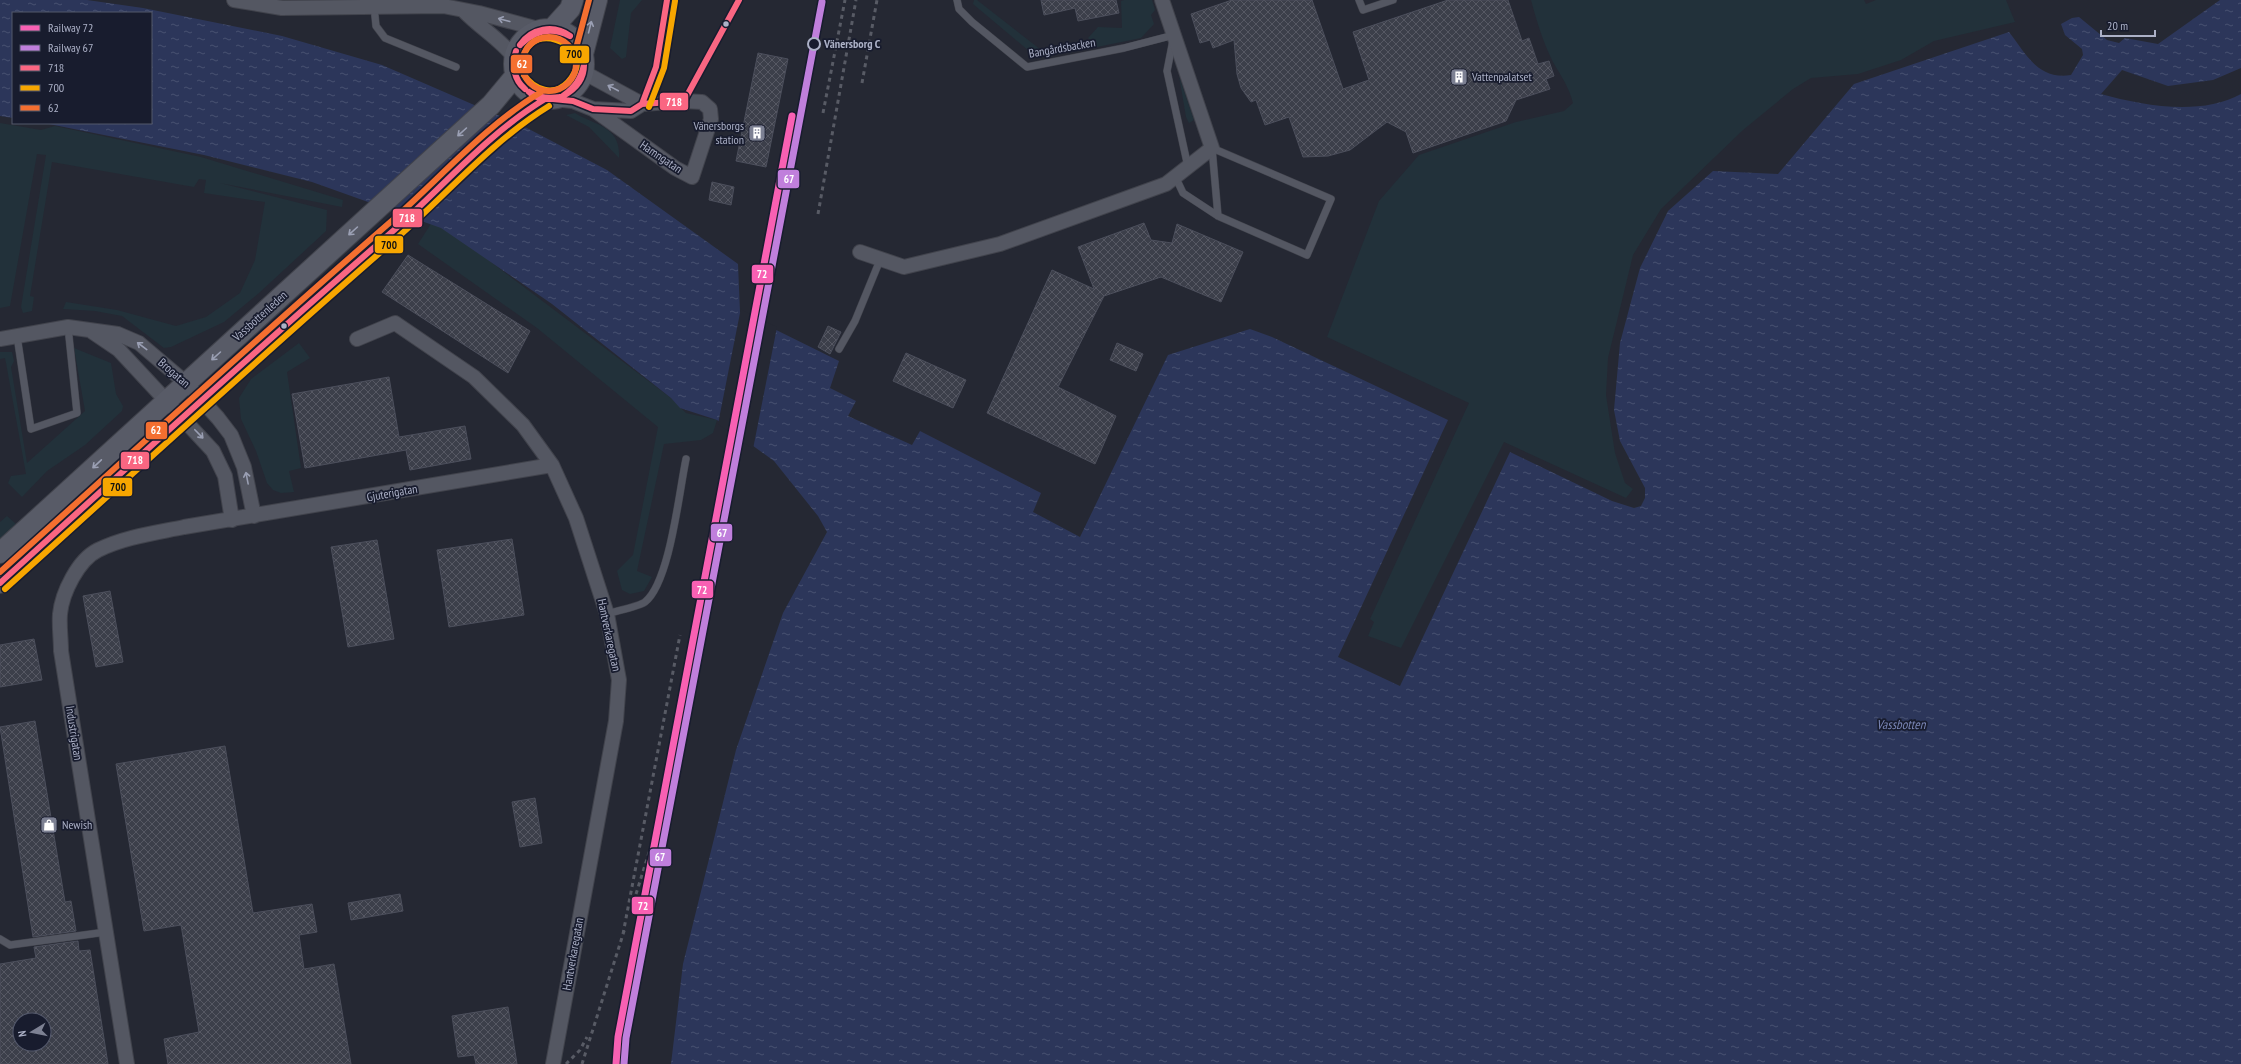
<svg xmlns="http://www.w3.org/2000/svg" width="2241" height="1064" viewBox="0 0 2241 1064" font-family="'PT Sans Narrow',sans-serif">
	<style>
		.green { fill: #22313a }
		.water { fill: url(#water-ripples) }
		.pier { fill: #252833 }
		.building { fill: url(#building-cross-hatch); stroke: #4c4f5c; fill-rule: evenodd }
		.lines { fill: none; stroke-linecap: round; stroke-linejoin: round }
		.lane-casing { stroke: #41434c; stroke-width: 8 }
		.street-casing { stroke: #41434c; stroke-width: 16 }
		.secondary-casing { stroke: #41434c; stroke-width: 22 }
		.lane { stroke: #545762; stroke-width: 7 }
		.street { stroke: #545762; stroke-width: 14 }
		.secondary { stroke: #585b67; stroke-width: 20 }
		.rail { stroke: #585b65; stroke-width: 3; stroke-dasharray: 4 4; stroke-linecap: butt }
		.bus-1-casing { stroke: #181c2e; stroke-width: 9 }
		.bus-2-casing { stroke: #181c2e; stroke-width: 9 }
		.bus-3-casing { stroke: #181c2e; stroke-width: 9 }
		.bus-1 { stroke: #fa6682; stroke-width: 6 }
		.bus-2 { stroke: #f7a600; stroke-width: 6 }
		.bus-3 { stroke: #f46f30; stroke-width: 6 }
		.rail-1-casing { stroke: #181c2e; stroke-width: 10 }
		.rail-2-casing { stroke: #181c2e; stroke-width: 10 }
		.rail-1 { stroke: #f860b3; stroke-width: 7 }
		.rail-2 { stroke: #c07fdc; stroke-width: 7 }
		.oneway { stroke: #9a9fb3 }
		.oneway2 { stroke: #9ba0b4 }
		.bus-dot { fill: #acb1c7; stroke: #181c2e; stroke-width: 1.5 }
		.stop-dot { fill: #181c2e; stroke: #acb1c7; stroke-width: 2 }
		.labels { text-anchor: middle; stroke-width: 3.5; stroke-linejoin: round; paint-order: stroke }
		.stop-label { font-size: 12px; font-weight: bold; fill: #acb1c7; stroke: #181c2e; text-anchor: start }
		.street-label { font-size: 12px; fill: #acb1c7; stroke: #181c2e }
		.poi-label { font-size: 12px; fill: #acb1c7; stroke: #181c2e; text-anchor: start }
		.water-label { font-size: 13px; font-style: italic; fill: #7a86b6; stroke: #181c2e }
		.line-badge { stroke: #181c2e; stroke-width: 1.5 }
		.badge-label { font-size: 11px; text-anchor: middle; font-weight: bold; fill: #fff }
		.pale-badge-label { font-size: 11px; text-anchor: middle; font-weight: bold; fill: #111 }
	</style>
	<defs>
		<pattern id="water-ripples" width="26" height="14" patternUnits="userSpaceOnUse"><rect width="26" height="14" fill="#2c365a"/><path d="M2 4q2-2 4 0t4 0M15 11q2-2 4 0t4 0" fill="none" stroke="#485170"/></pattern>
		<pattern id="building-cross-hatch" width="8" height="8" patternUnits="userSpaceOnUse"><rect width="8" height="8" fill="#3c3f4a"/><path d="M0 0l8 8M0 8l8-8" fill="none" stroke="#565863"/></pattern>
	</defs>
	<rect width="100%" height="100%" fill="#252833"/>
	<path class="green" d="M620,0H642L631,13L626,57L622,59L610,48Z
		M974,0H977L1041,50L1075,42L1077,48L1063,53L1035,56L973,4Z
		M1124,0H1152L1155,10L1151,15L1154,24L1141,38L1097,47L1088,38L1098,27L1122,28L1121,1Z
		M1531,0H1864L1866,4L1876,0H2006L2015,22L1934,41L1901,60L1858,74L1811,78L1793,89L1743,130L1661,209L1633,255L1608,358L1606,395L1615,453L1625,483L1633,489L1626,498L1504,442L1401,648L1368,636L1374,622L1370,619L1469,403L1327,337L1379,201L1419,155L1516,122L1564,111L1573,103C1569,87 1561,76 1553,62C1543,42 1537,22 1531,0Z
		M1179,76L1194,120L1189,123L1186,117Z
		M575,113C596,126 621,126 619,158L589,127L566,115Z
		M0,123L41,130L55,126L201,157L343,200L342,207L220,183L327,210L326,231L259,293L224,322L171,347L164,348L122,316L95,311L63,309L66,302L117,310L176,326L206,317L240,293L255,260L265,202L204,193L206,180L199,179L194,187L52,162L30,296L34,297L32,311L23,313L21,307L46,155L37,154L10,306L0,308Z
		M434,219L671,398L686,413L717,420L713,433L701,440L664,444L637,571L652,577L644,591L630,594L622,590L617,571L633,555L658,427L537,328L418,244Z
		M299,343L310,358L287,372L301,468L289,471L294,492L281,493L273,490L267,483L256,451L241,419L239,398L251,379Z
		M74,348L111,363L116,394L123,406L122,411L85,445L47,471L22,497L8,483L11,476L26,474L6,363L5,358L0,359V352H12L14,361L11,367L27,463L85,411Z
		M7,516L16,524L0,539V522Z"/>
	<path class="water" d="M0,0H87L143,8L282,36L382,65L525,127L607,170L738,264L740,312L839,361L830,388L856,401L848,416L912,445L920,431L1041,493L1033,512L1080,537L1168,355L1250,329L1272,337L1448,420L1338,657L1400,686L1510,452L1612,501L1634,508L1641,506L1645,498V488L1620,441L1614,410L1620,343L1640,268L1668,211L1713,171L1778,174L1854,84L2009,32C2027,55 2038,80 2071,75L2083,55L2082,49L2065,35L2061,24L2072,18L2079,17L2107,40L2119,43L2125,38L2158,44L2220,0H2241V68L2213,80L2168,86L2122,70L2101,94C2144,106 2201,116 2241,94V1064H671L683,964L736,750L783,613L827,532L818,516L774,461L717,420L680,408L671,398L552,304L441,228L312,182L204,155L44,123H151V13H13V118L0,116Z"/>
	<path class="pier" d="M741,308L742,310L777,327L753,449L718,424Z"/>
	<path class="building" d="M1041,0H1116L1119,13L1078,21L1075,8L1044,15Z
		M1232,0H1312L1343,89L1369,80L1353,32L1448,0H1508L1522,41L1529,38L1538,64L1549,61L1554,76L1546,79L1550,89L1516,100L1506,121L1413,153L1406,132L1387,122L1350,150L1328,156L1303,157L1289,117L1265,125L1256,100L1251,102L1241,88L1237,74L1234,40L1213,48L1210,40L1200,43L1191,14Z
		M758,53L788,59L766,167L736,161Z
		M712,182L734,187L731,205L709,200Z
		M1144,223L1151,240L1172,243L1177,224L1243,252L1221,302L1161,277L1104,296L1058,387L1116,416L1095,464L987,413L1052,270L1094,289L1078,247Z
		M408,255L530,331L508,373L382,292Z
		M828,326L841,332L830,354L818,347Z
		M1117,343L1143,354L1136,371L1110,360Z
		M906,353L966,380L953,408L893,381Z
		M389,377L399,437L465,426L471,459L410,470L406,450L305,468L292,394Z
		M512,539L524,615L449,627L437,550Z
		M377,540L394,639L348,647L331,547Z
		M110,591L123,662L96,667L83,596Z
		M34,639L42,680L0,687V645Z
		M35,721L65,902L71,901L76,931L33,937L0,727Z
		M225,746L253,913L312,904L317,932L299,935L304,969L334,964L351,1064H168L164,1039L199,1032L181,925L144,931L116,764Z
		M535,798L542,843L520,847L512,802Z
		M400,894L403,911L351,920L348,903Z
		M78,941L79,951L90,950L108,1064H0V964L36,958L34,947ZM20,1020H44V1044H20Z
		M508,1007L517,1064H476L474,1055L458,1057L452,1016Z"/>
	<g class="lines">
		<g class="lane-casing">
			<path id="lane" d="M957,0L959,9L972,22L1027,67L1124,48L1174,35L1167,71L1188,167
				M1359,0L1363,10L1393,0
				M374,6L376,26L385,38L456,67
				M684,101L739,0
				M642,104C659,71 662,36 667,0
				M1175,176L1183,193L1218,216L1307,255L1331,199L1212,148L1218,216
				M17,336L31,429L77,413L68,327
				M839,349L855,321L880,260
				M607,614C615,611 638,607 645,602C670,582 679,492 686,459
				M0,939L10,945L106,932"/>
		</g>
		<g class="street-casing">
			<path id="street" d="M234,0L282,8L443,6L479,13L542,30
				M463,10C480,28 499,38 514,57
				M583,72L642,104
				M553,99L573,101L593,109L631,111L642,104L684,101L702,102L710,109L711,119L692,177L675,168L593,109
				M860,252L904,267L1000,244L1166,184L1212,148L1162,0
				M91,331L119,350L213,451L225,476L232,520
				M0,339L68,327L118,334L139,343L186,383L218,418L231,435L244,467L254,516
				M357,339L395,323L474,377L523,425L552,465L576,518L607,614L619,680L616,721L553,1064
				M127,1064L61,651C61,639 59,626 60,614C62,593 78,560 98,550C124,537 155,533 184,527L552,465"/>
		</g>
		<g class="secondary-casing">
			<path id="secondary" d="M514 64a35 35 0 1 1 70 0a35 35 0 1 1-70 0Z
				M552,29L570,9L573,0
				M583,54L597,0
				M0,553L491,105L516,75
				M0,583C134,462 267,339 404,221C451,181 490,129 545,99"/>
		</g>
		<use href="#lane" class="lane"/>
		<use href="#street" class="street"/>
		<use href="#secondary" class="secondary"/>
		<path class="rail" d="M862,83L877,0
			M823,113L845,0
			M818,214L856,0
			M636,894L657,827
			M623,934L680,635
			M566,1064L580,1050L587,1037
			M582,1064L625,928"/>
		<g class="bus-1-casing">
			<path id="bus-1" d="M520,45C531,28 554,24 570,36
				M520,45C535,30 551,26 570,36
				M516,51C511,64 514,80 525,89
				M529,92C539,98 548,99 560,97
				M529,92C538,101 548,100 560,97
				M563,96C575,87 581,79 584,65
				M563,96C576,89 584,80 584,65
				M553,99L573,101L593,109L631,111L642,104L684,101L739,0
				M642,104L656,67L667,0
				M0,583C130,465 260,346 393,231C444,186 487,134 545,99"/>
		</g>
		<g class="bus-2-casing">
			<path id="bus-2" d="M524,74C513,12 605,42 568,82C554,97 534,90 524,75
				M649,107L664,68L675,1
				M5,589C136,471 265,352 398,237C448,193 492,141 549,106"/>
		</g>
		<g class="bus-3-casing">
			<path id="bus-3" d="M522 64a27 27 0 1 1 54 0a27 27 0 1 1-54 0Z
				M575,52L589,0
				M0,572C129,456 256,339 387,225C439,180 482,128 541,92"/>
		</g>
		<use href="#bus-1" class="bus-1"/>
		<use href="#bus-2" class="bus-2"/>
		<use href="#bus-3" class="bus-3"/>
		<g class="rail-1-casing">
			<path id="rail-1" d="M616,1064L618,1037L792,116"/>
		</g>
		<g class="rail-2-casing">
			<path id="rail-2" d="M624,1064L626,1038L822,2"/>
		</g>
		<use href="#rail-1" class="rail-1"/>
		<use href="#rail-2" class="rail-2"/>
	</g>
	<defs><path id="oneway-shaft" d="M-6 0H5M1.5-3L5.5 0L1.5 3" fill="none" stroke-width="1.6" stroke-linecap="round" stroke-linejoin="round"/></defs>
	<g class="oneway">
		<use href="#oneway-shaft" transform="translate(504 20) rotate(-165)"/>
		<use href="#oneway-shaft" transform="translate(613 88) rotate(-152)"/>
		<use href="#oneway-shaft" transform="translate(142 346) rotate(-143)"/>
		<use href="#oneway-shaft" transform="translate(199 434) rotate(46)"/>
		<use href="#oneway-shaft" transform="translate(247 478) rotate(-101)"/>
	</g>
	<g class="oneway2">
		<use href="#oneway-shaft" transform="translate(590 27) rotate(-76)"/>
		<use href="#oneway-shaft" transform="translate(462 132) rotate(138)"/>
		<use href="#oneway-shaft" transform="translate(353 231) rotate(138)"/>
		<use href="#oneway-shaft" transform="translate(216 356) rotate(138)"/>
		<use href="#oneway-shaft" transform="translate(97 464) rotate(137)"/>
	</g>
	<defs>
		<g id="building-square" transform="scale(0.9)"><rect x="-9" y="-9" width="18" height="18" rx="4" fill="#7d8193" stroke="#181c2e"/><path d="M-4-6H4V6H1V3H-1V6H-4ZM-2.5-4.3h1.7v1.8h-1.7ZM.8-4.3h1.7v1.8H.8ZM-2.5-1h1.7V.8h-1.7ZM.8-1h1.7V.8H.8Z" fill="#fff"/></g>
		<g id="shop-square" transform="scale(0.9)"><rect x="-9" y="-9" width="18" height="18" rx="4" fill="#7d8193" stroke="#181c2e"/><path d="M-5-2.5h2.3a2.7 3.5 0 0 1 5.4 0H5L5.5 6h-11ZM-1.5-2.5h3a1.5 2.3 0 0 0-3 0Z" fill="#fff"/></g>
	</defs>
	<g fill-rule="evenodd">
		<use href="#building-square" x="1459" y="77"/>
		<use href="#building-square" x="757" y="133"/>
		<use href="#shop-square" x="49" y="825"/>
	</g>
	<g class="bus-dot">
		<circle cx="726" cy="24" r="3.5"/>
		<circle cx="284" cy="326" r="3.5"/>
	</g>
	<circle class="stop-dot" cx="814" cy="44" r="6"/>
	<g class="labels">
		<g class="stop-label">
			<text x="824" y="48">Vänersborg C</text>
		</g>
		<g class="street-label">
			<text transform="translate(1062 48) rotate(-10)" y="4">Bangårdsbacken</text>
			<text transform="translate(661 157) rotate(34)" y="4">Hamngatan</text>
			<text transform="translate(260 316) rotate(-42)" y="4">Vassbottenleden</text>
			<text transform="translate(174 373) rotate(41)" y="4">Brogatan</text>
			<text transform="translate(392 493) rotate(-10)" y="4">Gjuterigatan</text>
			<text transform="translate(609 635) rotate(78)" y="4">Hantverkaregatan</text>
			<text transform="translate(74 733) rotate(81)" y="4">Industrigatan</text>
			<text transform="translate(573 954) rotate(-80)" y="4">Hantverkaregatan</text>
		</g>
		<g class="poi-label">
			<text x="1472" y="81">Vattenpalatset</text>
			<text x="744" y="130" text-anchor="end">Vänersborgs<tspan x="744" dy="14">station</tspan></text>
			<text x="62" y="829">Newish</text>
		</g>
		<g class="water-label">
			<text x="1901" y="729">Vassbotten</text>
		</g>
	</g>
	<g class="line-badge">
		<rect x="559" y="45" width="31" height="19" rx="4" fill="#f7a600"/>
		<rect x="510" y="54" width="23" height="20" rx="4" fill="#f46f30"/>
		<rect x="659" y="92" width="30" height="19" rx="4" fill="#fa6682"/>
		<rect x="777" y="169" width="23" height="20" rx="4" fill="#c07fdc"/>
		<rect x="392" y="208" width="31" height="20" rx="4" fill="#fa6682"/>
		<rect x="374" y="235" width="30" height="19" rx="4" fill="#f7a600"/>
		<rect x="751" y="264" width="23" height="20" rx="4" fill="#f860b3"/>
		<rect x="145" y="421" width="23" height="19" rx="4" fill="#f46f30"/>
		<rect x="120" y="451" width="30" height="19" rx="4" fill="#fa6682"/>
		<rect x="102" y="477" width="31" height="20" rx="4" fill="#f7a600"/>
		<rect x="710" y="523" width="23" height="19" rx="4" fill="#c07fdc"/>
		<rect x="691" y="580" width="23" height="19" rx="4" fill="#f860b3"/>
		<rect x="649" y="848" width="23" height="19" rx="4" fill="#c07fdc"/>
		<rect x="631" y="896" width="23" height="19" rx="4" fill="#f860b3"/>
	</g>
	<g class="badge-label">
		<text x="522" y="68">62</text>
		<text x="674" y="106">718</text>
		<text x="789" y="183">67</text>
		<text x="407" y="222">718</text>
		<text x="762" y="278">72</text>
		<text x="156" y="434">62</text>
		<text x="135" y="464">718</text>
		<text x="722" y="537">67</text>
		<text x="702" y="594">72</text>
		<text x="660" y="861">67</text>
		<text x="643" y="910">72</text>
	</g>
	<g class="pale-badge-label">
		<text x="574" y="58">700</text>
		<text x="389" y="249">700</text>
		<text x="118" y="491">700</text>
	</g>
	<rect x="12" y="12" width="140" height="112" fill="#181c2e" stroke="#53586b"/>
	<rect x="20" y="25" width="20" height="6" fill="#f860b3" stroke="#53586b"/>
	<text x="48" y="32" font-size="12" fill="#acb1c7">Railway 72</text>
	<rect x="20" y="45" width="20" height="6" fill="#c07fdc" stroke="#53586b"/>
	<text x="48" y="52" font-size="12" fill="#acb1c7">Railway 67</text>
	<rect x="20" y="65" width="20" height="6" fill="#fa6682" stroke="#53586b"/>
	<text x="48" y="72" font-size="12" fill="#acb1c7">718</text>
	<rect x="20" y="85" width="20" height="6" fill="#f7a600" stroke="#53586b"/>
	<text x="48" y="92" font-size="12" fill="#acb1c7">700</text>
	<rect x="20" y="105" width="20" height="6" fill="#f46f30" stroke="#53586b"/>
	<text x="48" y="112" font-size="12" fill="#acb1c7">62</text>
	<g transform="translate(32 1032) rotate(260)"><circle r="19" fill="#181c2e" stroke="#53586b"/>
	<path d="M0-3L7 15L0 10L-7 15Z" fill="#7d8193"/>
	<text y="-6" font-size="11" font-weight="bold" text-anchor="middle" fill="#acb1c7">N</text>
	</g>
	<path d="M2101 30v6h54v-6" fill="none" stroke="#acb1c7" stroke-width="2"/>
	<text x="2107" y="30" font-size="12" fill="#acb1c7" stroke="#181c2e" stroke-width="3" paint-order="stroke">20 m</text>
</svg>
